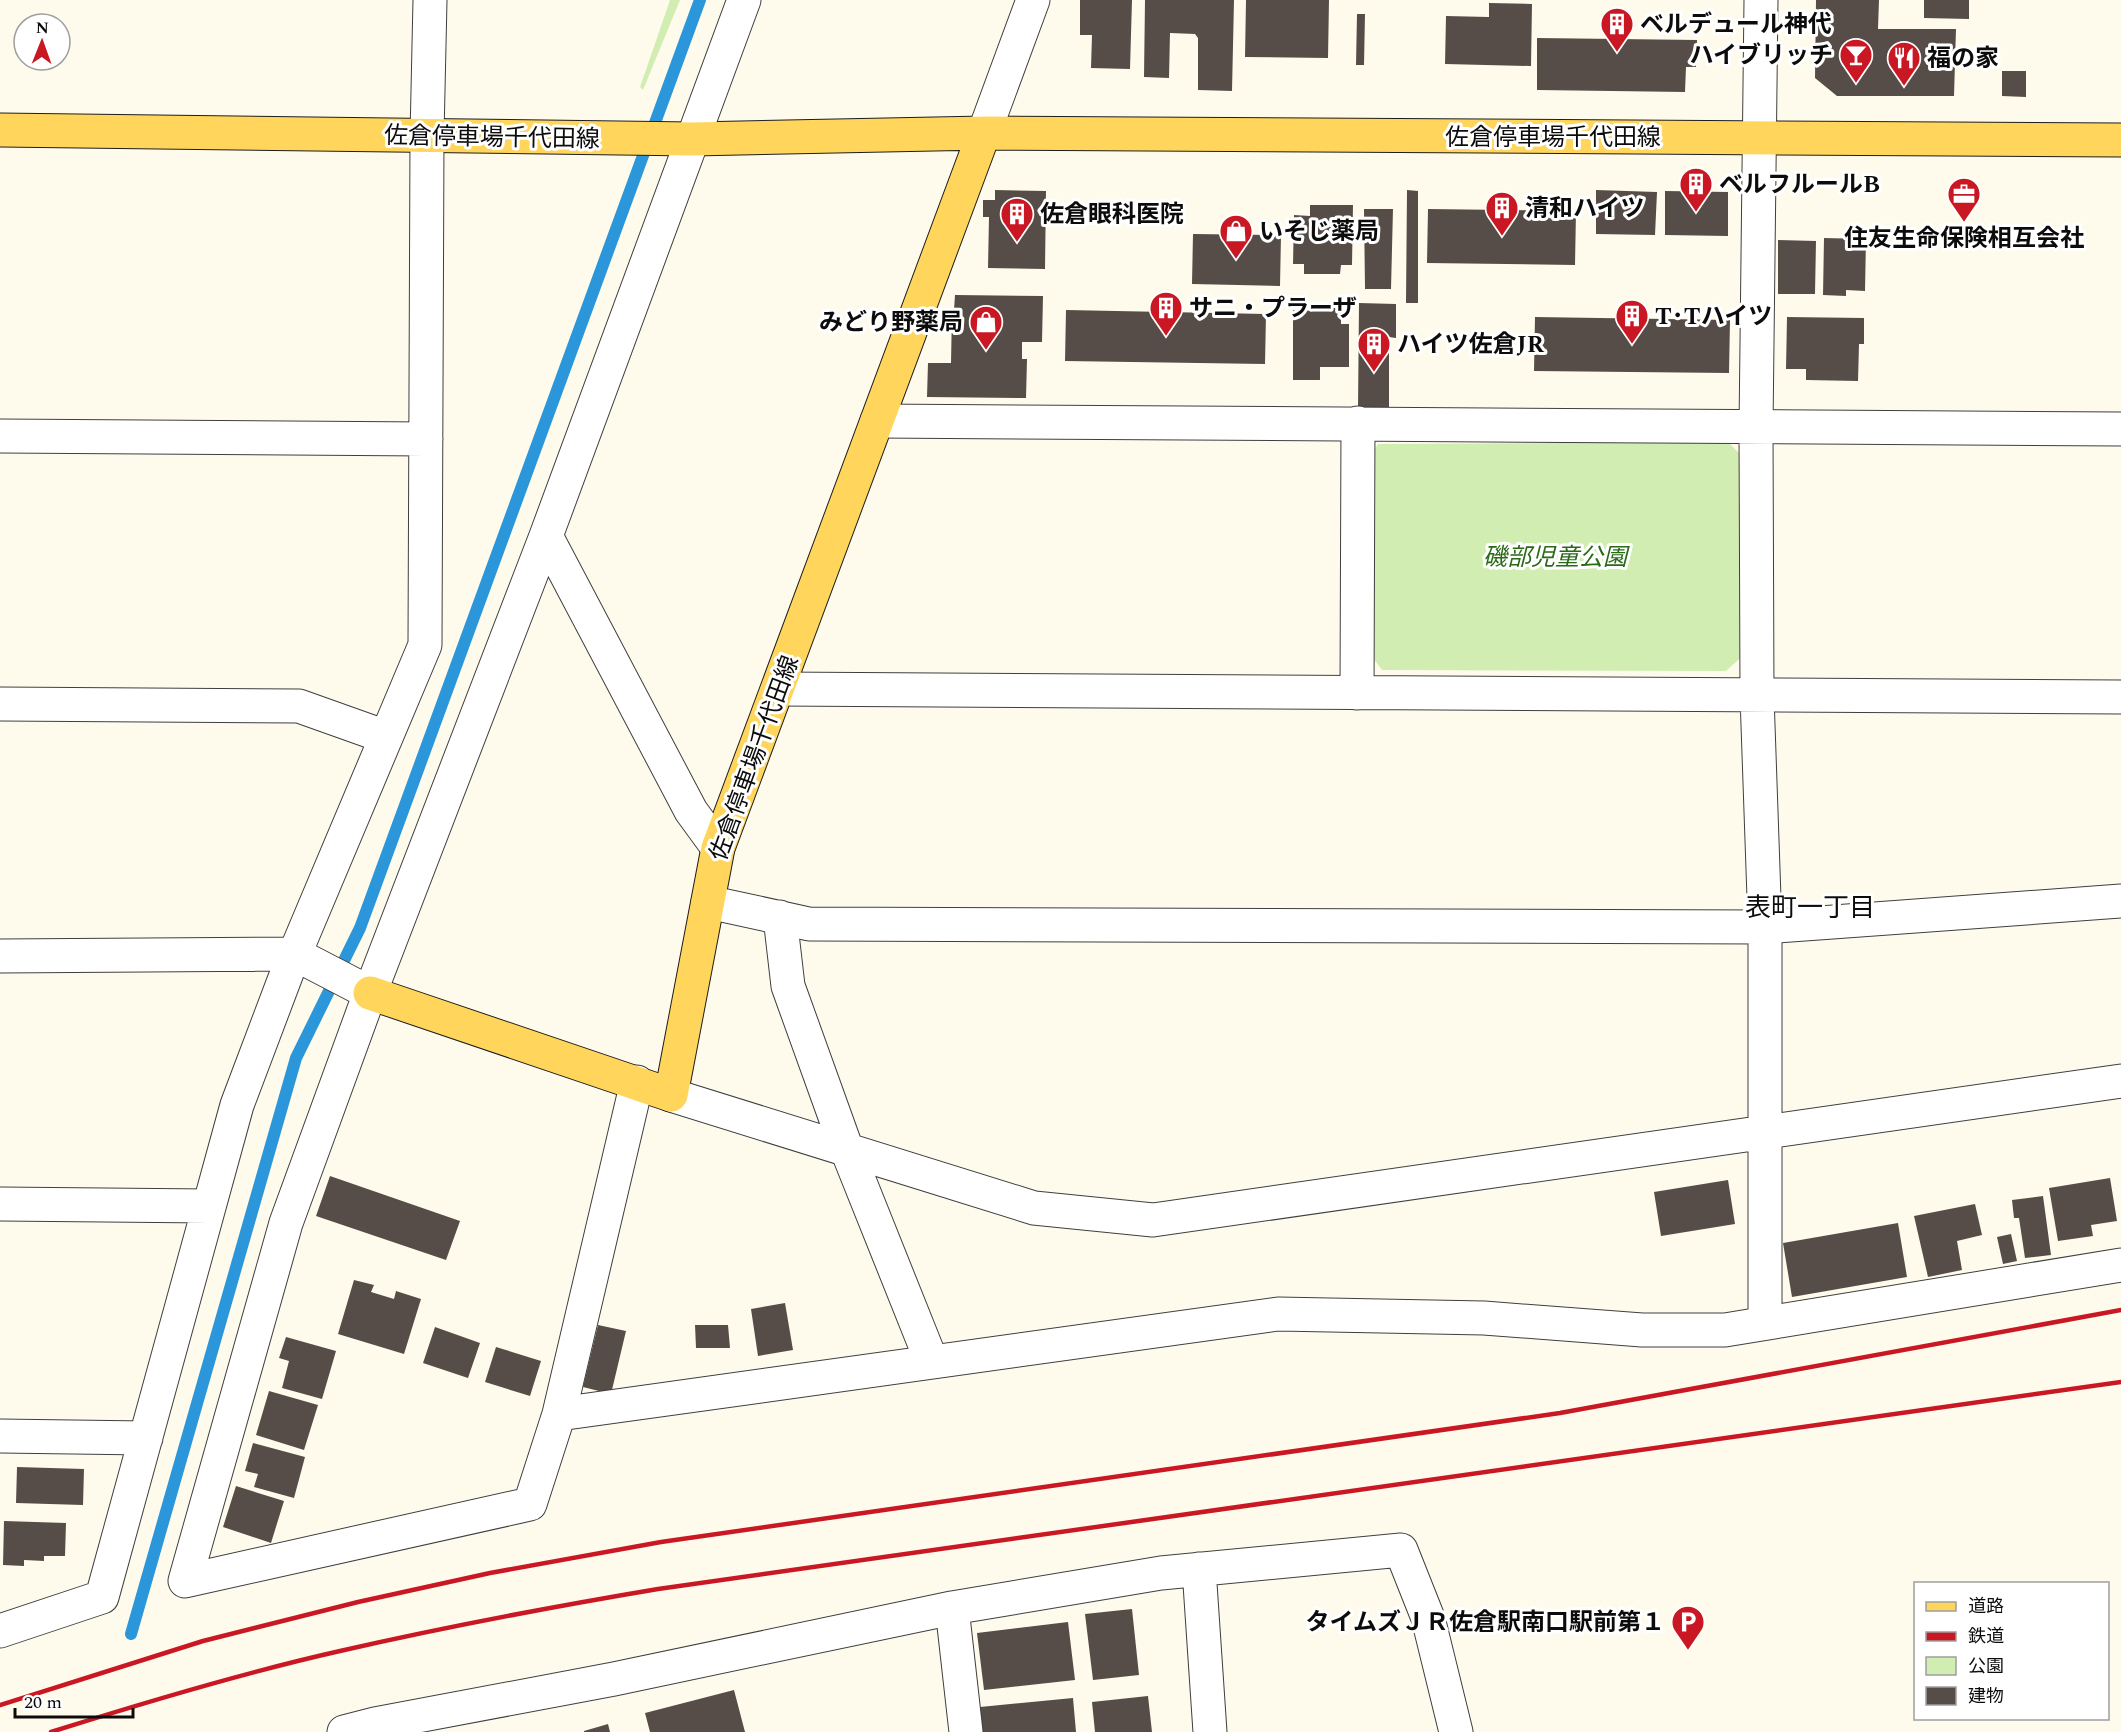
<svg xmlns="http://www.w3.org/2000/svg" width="2121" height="1732" viewBox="0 0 2121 1732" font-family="Spectral,'Noto Sans JP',serif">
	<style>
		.green { fill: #d2edb2 }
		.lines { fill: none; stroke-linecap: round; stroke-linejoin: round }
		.stream { stroke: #2b97da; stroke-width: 12 }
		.building { fill: #564d48 }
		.minor-casing { stroke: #3f3f3f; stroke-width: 35 }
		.major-casing { stroke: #1d1d1d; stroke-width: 35 }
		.minor { stroke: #fff; stroke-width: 33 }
		.major { stroke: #ffd55c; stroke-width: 33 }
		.rail { stroke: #c91823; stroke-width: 4.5 }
		.labels { text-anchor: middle; stroke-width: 6; stroke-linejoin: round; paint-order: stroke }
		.poi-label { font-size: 24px; font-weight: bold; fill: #0c0c0c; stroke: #fff; text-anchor: start }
		.street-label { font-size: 24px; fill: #0c0c0c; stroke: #fff }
		.park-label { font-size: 24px; font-style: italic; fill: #2a6a17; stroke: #fff }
		.neighbourhood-label { font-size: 26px; fill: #0c0c0c; stroke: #fff }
	</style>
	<rect width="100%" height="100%" fill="#fffbec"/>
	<path class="green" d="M670,0H680L643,90L640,87Z
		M1728,442L1742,456L1745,654L1726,671L1382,670L1364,646V467L1378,444Z"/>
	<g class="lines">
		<path class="stream" d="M131,1634L296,1058L360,928L700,0"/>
	</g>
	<path class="building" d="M1080,0H1132L1130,69L1091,68L1092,35H1080Z
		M1145,0H1234L1232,91L1198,90V38L1195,34L1170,33L1169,78L1144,77Z
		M1246,0H1329L1328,58L1245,57Z
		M1816,0H1879L1878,29H1956L1954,96H1837L1815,78Z
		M1924,0H1969V19L1924,18Z
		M1489,3L1532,4L1531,66L1445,64L1446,16L1489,17Z
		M1357,14H1365L1364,65H1356Z
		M1537,38L1697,40L1696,67H1686L1685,92L1537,90Z
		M2002,71H2026V97L2002,96Z
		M995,190L1046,191L1045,269L988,268L989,217H983V200H995Z
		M1407,190L1418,191V303H1406Z
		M1596,190L1657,192L1655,235L1596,234Z
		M1665,191L1728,192V236L1665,235Z
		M1310,205H1353L1352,265H1341L1340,274H1304V264H1293L1294,215L1310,216Z
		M1364,209H1393L1391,289H1365Z
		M1428,209L1576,211L1575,265L1427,263Z
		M1193,234L1281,235L1280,286L1192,284Z
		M1824,238L1866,239L1865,291L1846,290V296L1823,295Z
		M1778,240L1816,241L1815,294H1778Z
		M955,295L1043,296L1042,342H1022V359H1027L1026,398L927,397L928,363H951L952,310H954Z
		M1359,303L1396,304V338L1389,337V407L1358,408Z
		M1319,304L1341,305V324H1349V367H1320V380H1293V310L1319,311Z
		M1066,310L1266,314L1265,364L1065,361Z
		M1535,317L1730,320L1729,373L1534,371Z
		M1787,317L1864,318V344H1859L1858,381L1806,380V369H1786Z
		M330,1176L460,1221L446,1260L316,1216Z
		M2110,1178L2117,1221L2091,1225L2093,1236L2058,1241L2049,1188Z
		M1728,1180L1735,1224L1661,1236L1654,1192Z
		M2043,1196L2051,1255L2025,1258L2019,1218H2014L2012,1200Z
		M1975,1204L1982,1235L1957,1241L1962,1270L1928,1277L1914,1216Z
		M1898,1223L1907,1277L1792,1297L1783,1243Z
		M2011,1234L2017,1261L2003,1264L1997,1237Z
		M354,1280L374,1285L371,1292L394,1299L396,1291L421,1299L404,1354L338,1334Z
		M785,1303L793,1350L758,1356L751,1309Z
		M598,1325L626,1331L611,1394L583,1387Z
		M695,1325H728L730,1348H696Z
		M435,1327L480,1343L468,1378L423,1363Z
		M286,1337L336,1351L322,1399L282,1388L289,1361L279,1358Z
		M496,1347L541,1361L530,1396L485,1382Z
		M269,1391L318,1405L304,1450L256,1435Z
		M253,1443L305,1457L294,1498L254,1487L258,1474L245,1471Z
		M17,1467L84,1469L83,1505L16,1503Z
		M236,1486L284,1501L271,1543L223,1527Z
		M4,1521L66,1523L65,1556H44V1561L24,1560V1566L3,1565Z
		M1132,1609L1139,1675L1093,1680L1085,1614Z
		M1068,1622L1075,1680L984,1690L977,1633Z
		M734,1690L745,1732H650L645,1713Z
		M1148,1696L1152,1732H1095L1092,1702Z
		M1073,1698L1076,1732H983L980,1707Z
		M608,1724L610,1732H584V1731Z"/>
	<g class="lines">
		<g class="minor-casing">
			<path id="minor" d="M1761,0L1756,428L1757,696L1765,927V1323
				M984,133L1033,0
				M877,421L2121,429
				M0,436L426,439
				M546,536L691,811L718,848
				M778,689L2121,697
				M1357,693L1358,423
				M0,704L299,706L386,737
				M708,902L809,924L1765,927L2121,901
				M780,917L788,986L847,1150L931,1360
				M0,956L295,954L370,993
				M637,1082L559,1414L530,1504L185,1581L286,1223L370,993L546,536L744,0
				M671,1095L1034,1208L1153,1220L2121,1081
				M0,1204L209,1206
				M559,1414L1278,1314L1484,1318L1642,1330H1725L2121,1265
				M0,1436L146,1438
				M1199,1569L1210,1732
				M952,1608L966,1732
				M0,1631L102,1597L237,1105L288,970L425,645L427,136L430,0
				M344,1732L375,1724L614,1679L952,1608L1161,1573L1401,1550L1428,1618L1456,1732"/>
		</g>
		<g class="major-casing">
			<path id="major" d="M0,130L693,139L984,133L2121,140
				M370,993L671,1095L718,848L984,133"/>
		</g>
		<use href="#minor" class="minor"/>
		<use href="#major" class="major"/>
		<path class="rail" d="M0,1705L203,1641L358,1602L490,1573L661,1542L1560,1413L2121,1310
			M51,1732C146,1702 242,1673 340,1651C445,1627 551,1607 658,1589L2121,1382"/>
	</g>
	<defs>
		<g id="building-pin" transform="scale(1.725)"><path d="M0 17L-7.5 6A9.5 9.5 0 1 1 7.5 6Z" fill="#c91823" stroke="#fff"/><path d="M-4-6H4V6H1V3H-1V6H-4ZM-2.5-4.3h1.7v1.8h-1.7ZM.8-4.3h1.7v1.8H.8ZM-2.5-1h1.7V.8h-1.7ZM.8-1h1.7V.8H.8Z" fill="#fff"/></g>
		<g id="bar-pin" transform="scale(1.725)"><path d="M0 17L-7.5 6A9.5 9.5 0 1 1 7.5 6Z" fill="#c91823" stroke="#fff"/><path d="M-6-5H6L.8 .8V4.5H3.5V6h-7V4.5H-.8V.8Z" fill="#fff"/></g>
		<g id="restaurant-pin" transform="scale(1.725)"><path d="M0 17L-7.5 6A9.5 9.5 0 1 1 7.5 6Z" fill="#c91823" stroke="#fff"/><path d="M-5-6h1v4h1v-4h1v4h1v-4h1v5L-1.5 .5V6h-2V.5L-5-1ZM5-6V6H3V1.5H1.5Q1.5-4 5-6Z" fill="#fff"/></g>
		<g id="office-pin" transform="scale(1.725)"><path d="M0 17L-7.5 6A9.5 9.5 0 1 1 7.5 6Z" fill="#c91823" stroke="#fff"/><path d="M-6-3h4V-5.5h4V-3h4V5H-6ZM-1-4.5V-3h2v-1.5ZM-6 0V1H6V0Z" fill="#fff"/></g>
		<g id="shop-pin" transform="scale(1.725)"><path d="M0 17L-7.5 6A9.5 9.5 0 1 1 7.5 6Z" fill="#c91823" stroke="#fff"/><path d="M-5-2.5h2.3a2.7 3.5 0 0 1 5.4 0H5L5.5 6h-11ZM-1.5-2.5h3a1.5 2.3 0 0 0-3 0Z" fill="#fff"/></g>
		<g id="parking-pin" transform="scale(1.725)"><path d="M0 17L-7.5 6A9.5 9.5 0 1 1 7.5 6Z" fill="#c91823" stroke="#fff"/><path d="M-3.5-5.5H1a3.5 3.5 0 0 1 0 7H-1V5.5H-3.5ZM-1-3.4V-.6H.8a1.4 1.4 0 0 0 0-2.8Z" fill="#fff"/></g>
	</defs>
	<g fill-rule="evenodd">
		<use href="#building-pin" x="1617" y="24"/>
		<use href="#bar-pin" x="1856" y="55"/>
		<use href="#restaurant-pin" x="1904" y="58"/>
		<use href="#building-pin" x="1696" y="184"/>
		<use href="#office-pin" x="1964" y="194"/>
		<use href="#building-pin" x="1502" y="208"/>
		<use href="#building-pin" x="1017" y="214"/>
		<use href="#shop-pin" x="1236" y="231"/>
		<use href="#building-pin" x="1166" y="308"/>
		<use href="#building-pin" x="1632" y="316"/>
		<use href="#shop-pin" x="986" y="322"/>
		<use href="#building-pin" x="1374" y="344"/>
		<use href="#parking-pin" x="1688" y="1622"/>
	</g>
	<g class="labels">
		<g class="poi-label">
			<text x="1640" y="32">ベルデュール神代</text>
			<text x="1833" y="63" text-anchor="end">ハイブリッチ</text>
			<text x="1927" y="66">福の家</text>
			<text x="1719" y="192">ベルフルールB</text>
			<text x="1525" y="216">清和ハイツ</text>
			<text x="1040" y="222">佐倉眼科医院</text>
			<text x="1259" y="239">いそじ薬局</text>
			<text x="1964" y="246" text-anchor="middle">住友生命保険相互会社</text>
			<text x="1189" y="316">サニ・プラーザ</text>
			<text x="1655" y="324">T･Tハイツ</text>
			<text x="963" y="330" text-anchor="end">みどり野薬局</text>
			<text x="1397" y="352">ハイツ佐倉JR</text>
			<text x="1665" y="1630" text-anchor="end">タイムズＪＲ佐倉駅南口駅前第１</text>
		</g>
		<g class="street-label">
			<text transform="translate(492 137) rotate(1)" y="8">佐倉停車場千代田線</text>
			<text x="1553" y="145">佐倉停車場千代田線</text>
			<text transform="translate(754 758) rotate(-70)" y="8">佐倉停車場千代田線</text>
		</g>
		<g class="park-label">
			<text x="1555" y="565">磯部児童公園</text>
		</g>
		<g class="neighbourhood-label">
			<text x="1810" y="916">表町一丁目</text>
		</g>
	</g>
	<rect x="1914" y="1582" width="195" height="138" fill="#ffffff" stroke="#9e9e9e" stroke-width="1.5"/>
	<rect x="1926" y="1602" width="30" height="9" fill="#ffd55c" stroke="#9e9e9e" stroke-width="1.5"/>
	<text x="1968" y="1612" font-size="18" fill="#0c0c0c">道路</text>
	<rect x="1926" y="1632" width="30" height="9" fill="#c91823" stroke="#9e9e9e" stroke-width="1.5"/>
	<text x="1968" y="1642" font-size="18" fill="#0c0c0c">鉄道</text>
	<rect x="1926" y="1657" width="30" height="18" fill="#d2edb2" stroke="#9e9e9e" stroke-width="1.5"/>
	<text x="1968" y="1672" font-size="18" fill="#0c0c0c">公園</text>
	<rect x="1926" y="1687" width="30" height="18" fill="#564d48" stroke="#9e9e9e" stroke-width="1.5"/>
	<text x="1968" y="1702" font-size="18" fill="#0c0c0c">建物</text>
	<g transform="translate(42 42) rotate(1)"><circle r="28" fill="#ffffff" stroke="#9e9e9e" stroke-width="1.5"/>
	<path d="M0-4.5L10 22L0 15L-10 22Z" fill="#c91823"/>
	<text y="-9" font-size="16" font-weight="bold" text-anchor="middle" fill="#0c0c0c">N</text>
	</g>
	<path d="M15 1708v9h118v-9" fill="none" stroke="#0c0c0c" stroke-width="3"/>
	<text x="24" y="1708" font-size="18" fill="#0c0c0c" stroke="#ffffff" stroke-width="4.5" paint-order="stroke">20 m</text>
</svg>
